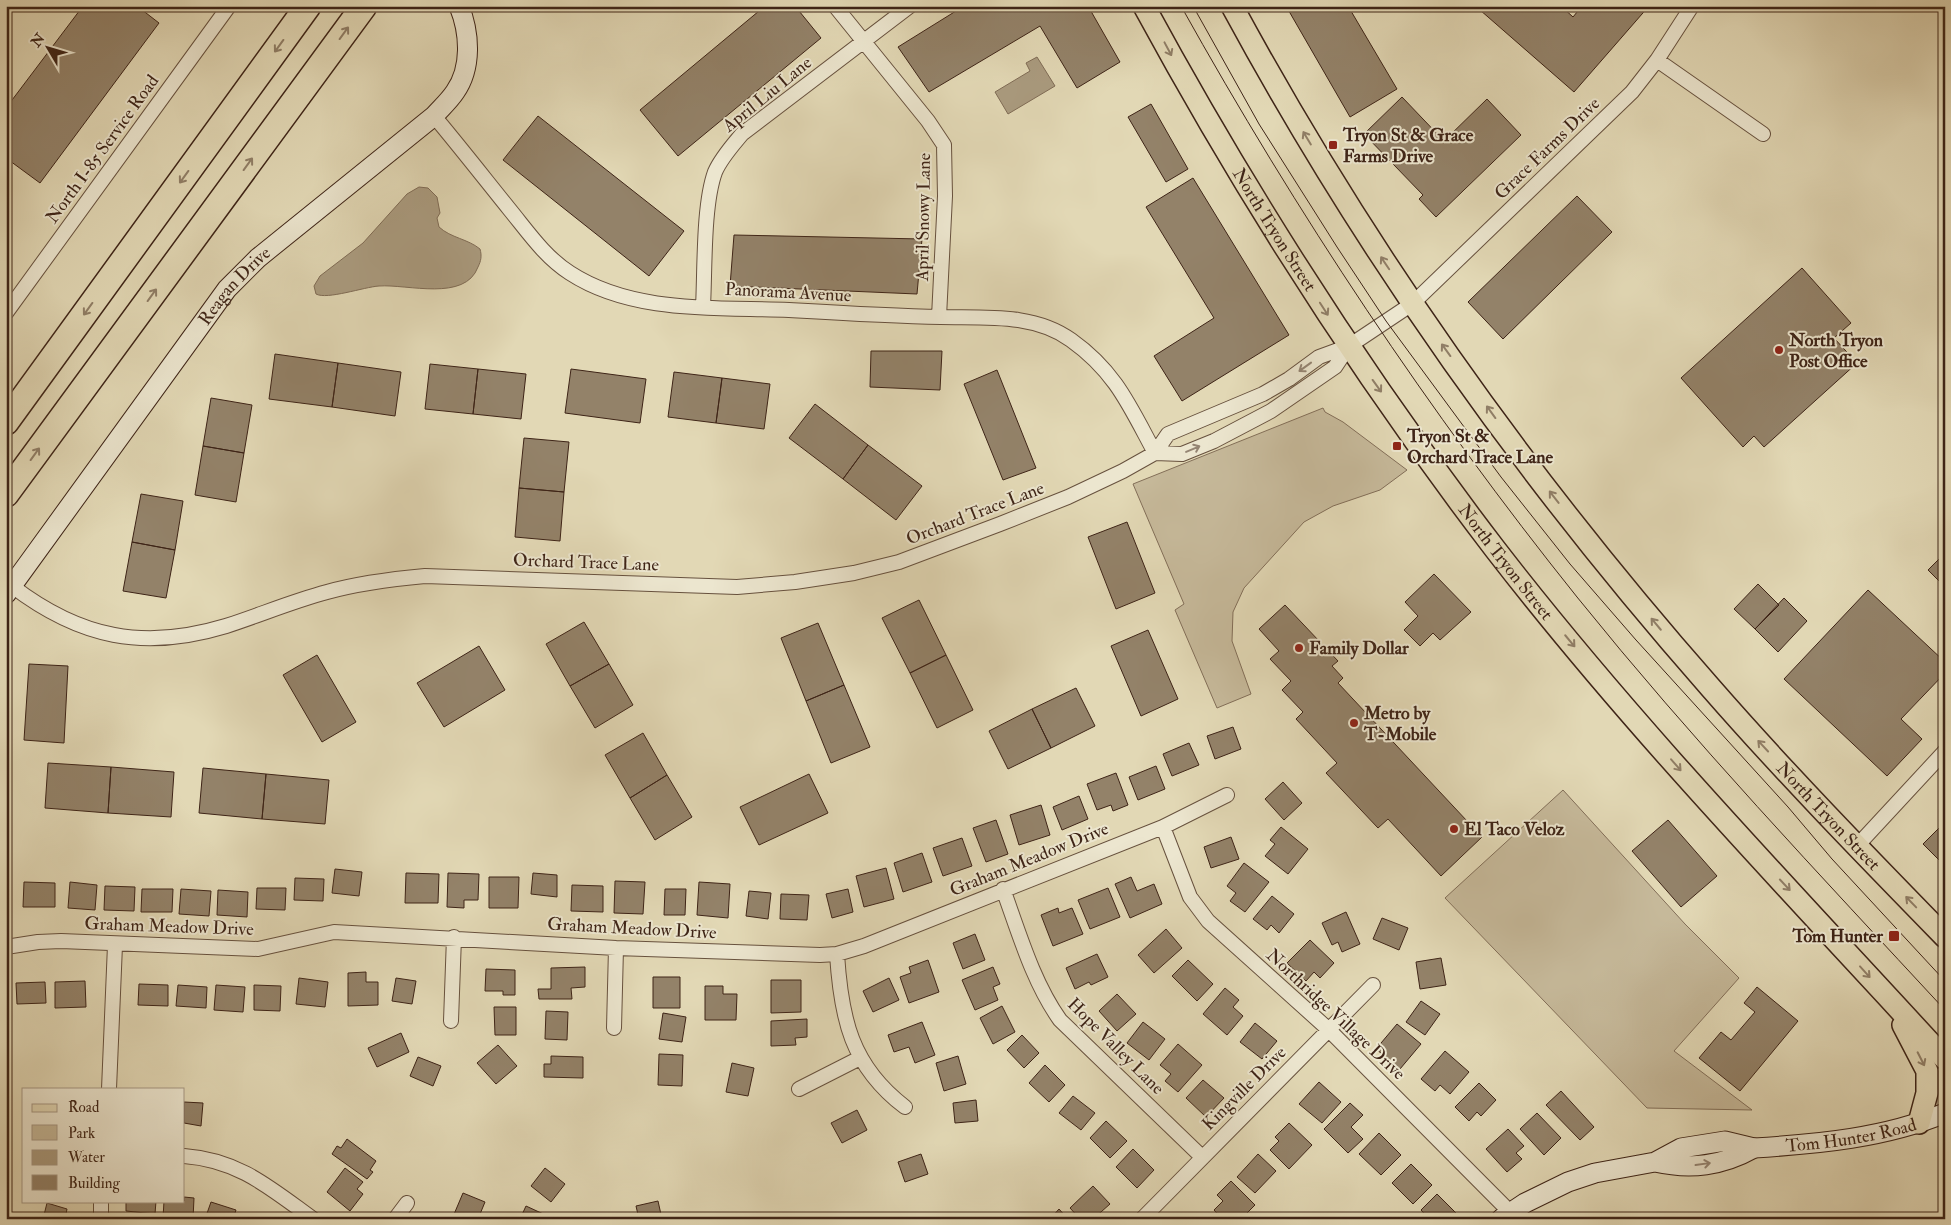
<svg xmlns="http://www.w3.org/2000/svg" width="1951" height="1225" viewBox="0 0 1951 1225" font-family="'IM FELL Double Pica',serif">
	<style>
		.green { fill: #c6b99a; stroke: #826e58 }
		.water { fill: #aa9b7f; stroke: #7f6b55 }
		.building { fill: #938269; stroke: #3e2417 }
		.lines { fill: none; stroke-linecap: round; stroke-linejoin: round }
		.street-casing { stroke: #67513e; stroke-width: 16 }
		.secondary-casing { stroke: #3e2417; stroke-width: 21 }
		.primary-casing { stroke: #3e2417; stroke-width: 24 }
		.highway-casing { stroke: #3e2417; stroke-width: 28 }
		.street { stroke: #ece6cf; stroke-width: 14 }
		.secondary { stroke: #ece6cf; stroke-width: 19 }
		.primary { stroke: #e2d8b5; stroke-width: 21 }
		.highway { stroke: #e2d8b5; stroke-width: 25 }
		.tram { stroke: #3e2417; stroke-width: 1 }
		.oneway { stroke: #907e66 }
		.oneway2 { stroke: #958573 }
		.poi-dot { fill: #8f2418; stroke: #ece6cf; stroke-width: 2 }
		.labels { text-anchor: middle; stroke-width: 4; stroke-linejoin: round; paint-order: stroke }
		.street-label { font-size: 18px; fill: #3e2417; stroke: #ece6cf }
		.poi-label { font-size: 18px; font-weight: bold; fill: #3e2417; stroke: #ece6cf; text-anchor: start }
	</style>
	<rect width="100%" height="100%" fill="#e2d8b5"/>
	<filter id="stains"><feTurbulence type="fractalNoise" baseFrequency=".004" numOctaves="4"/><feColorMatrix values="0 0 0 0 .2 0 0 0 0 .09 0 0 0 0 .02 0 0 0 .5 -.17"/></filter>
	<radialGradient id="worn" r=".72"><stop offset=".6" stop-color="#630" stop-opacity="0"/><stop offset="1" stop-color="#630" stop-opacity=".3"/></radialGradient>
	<path class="green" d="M1323,408L1325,412L1343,422L1407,470L1380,490L1333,506L1304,522L1244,588L1233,612L1232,641L1251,694L1217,708L1175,610L1184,604L1133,484Z
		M1563,790L1685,924L1739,978L1674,1051L1752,1110L1647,1108L1445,898Z"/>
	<path class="water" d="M1037,57L1055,86L1008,114L995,92L1030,71L1026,63Z
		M419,187L428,188L437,197L440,213L437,218L439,227C451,238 468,239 480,249C482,256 481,261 478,267C465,302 408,284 379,286C364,287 327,300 316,294L314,286L320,276L363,243L407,194Z"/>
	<path class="building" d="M83,6H137L159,23L40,183L6,158V108Z
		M765,6H795L821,38L678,156L640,110Z
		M964,6H1088L1120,62L1077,88L1040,26L929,92L898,47Z
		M1286,6H1348L1397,89L1350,117Z
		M1484,6H1561L1573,17L1582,6H1649L1574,92L1480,10Z
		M1402,97L1444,141L1487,99L1521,135L1436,217L1419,199L1423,195L1364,134Z
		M1151,104L1188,169L1166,182L1128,117Z
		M538,116L684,231L649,276L503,160Z
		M1193,178L1289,335L1182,401L1154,356L1214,318L1146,207Z
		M1577,196L1612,232L1503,339L1468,302Z
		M734,235L922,239L917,294L730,286Z
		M1802,268L1851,323L1834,338L1857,363L1764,447L1754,436L1743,447L1681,378Z
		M871,351H942L940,390L870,387Z
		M275,354L338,363L332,407L269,399Z
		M338,363L401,372L395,416L332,407Z
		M430,364L478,369L473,414L425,409Z
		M478,369L526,374L521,419L473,414Z
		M571,369L646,379L640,423L565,413Z
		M997,370L1036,468L1003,480L964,384Z
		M674,372L722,378L716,423L668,417Z
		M722,378L770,384L764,429L716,423Z
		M211,398L252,405L244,453L203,446Z
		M815,404L868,445L843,479L789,438Z
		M524,438L569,442L564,492L519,488Z
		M868,445L922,486L896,520L843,479Z
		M203,446L244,453L236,502L195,495Z
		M519,488L564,492L560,541L515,537Z
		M141,494L183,501L175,550L132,542Z
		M1127,522L1155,593L1116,609L1088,537Z
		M132,542L175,550L166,598L123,591Z
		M1945,553V587L1928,570Z
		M1434,574L1471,612L1440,640L1433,633L1420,646L1404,630L1418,616L1405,602Z
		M1758,584L1779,605L1755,629L1734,609Z
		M1868,590L1945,662V673L1901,719L1922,739L1887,776L1784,679Z
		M1784,598L1807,621L1778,652L1755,629Z
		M919,600L946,655L910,673L882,618Z
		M1285,605L1338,661L1332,666L1343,678L1338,683L1482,837L1441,876L1388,819L1378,828L1326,773L1337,763L1296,719L1303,712L1282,690L1291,681L1270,659L1279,651L1259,629Z
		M584,622L609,664L570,686L546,644Z
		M818,623L844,685L806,701L781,638Z
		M1148,630L1178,699L1141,716L1111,646Z
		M479,646L505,690L444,727L417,683Z
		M317,655L356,722L322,742L283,675Z
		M946,655L973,710L937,728L910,673Z
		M29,664L68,666L64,743L24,740Z
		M609,664L633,705L595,728L570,686Z
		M844,685L870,747L831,763L806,701Z
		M1076,688L1095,726L1051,748L1032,709Z
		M1032,709L1051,748L1008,769L989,731Z
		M1233,727L1241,749L1215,759L1207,736Z
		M643,733L667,775L630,798L605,755Z
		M1189,743L1199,765L1172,776L1163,754Z
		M48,763L111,767L108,813L45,808Z
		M1156,766L1165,789L1138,800L1129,777Z
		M111,767L174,772L171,817L108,813Z
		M203,768L266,774L262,819L199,813Z
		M1116,773L1128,805L1113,811L1111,805L1097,810L1087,784Z
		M266,774L329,780L325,824L262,819Z
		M809,774L828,813L759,845L740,807Z
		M667,775L692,817L655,840L630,798Z
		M1283,782L1302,803L1284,820L1265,799Z
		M1079,796L1088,819L1062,830L1053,807Z
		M1041,805L1050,835L1019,845L1010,815Z
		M996,820L1008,854L986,862L973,828Z
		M1668,820L1717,876L1681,907L1632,851Z
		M1945,822V866L1923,844Z
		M1281,827L1308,849L1288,874L1265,856L1275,844L1270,840Z
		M1231,837L1239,859L1211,868L1204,847Z
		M962,838L972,866L943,876L933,848Z
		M922,853L932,882L903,892L894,863Z
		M1244,863L1269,882L1245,912L1230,901L1236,893L1227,886Z
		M886,868L894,899L864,907L856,876Z
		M335,869L362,872L359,896L332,893Z
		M406,873L439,874L438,903H405Z
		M448,873L479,874L478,900H464V908L447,907Z
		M533,873L557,875V897L531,894Z
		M489,877H519L518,908H489Z
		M1131,877L1137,891L1154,884L1162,904L1130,918L1115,884Z
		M295,878L324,879L323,901L294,900Z
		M615,881L645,882L643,914L614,913Z
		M24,882L55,883V907H23Z
		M70,882L97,885L95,910L68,908Z
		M699,882L730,884L728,918L697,915Z
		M572,885L603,886V912L571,911Z
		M105,886L135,887L134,911L104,910Z
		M257,888H286L285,910L256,909Z
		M1108,888L1120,917L1090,929L1078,900Z
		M142,889H173L172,912H141Z
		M181,889L211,891L209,916L179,914Z
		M665,889H686L685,915H664Z
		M848,889L853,912L832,918L826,894Z
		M218,890L248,892L247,917L217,915Z
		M749,891L771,893L768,919L746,916Z
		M781,894L809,895L807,920L780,919Z
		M1272,896L1294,914L1279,933L1271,925L1267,930L1253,919Z
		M1058,908L1059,913L1072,908L1083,934L1053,946L1041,915Z
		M1346,912L1360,944L1342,952L1338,942L1332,945L1322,923Z
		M1382,918L1408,928L1399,950L1373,939Z
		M1166,929L1182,948L1154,973L1138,955Z
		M975,934L985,960L963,969L953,943Z
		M1310,940L1334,963L1320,978L1314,972L1306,981L1287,963Z
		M1097,954L1108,977L1091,985L1089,982L1075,989L1066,968Z
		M1441,958L1446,985L1420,989L1416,962Z
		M928,960L939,992L909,1003L900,977L911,973L909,967Z
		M1188,960L1213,984L1197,1001L1172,976Z
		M585,967V987L571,988L572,999H539L538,989H551V968Z
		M993,967L1000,984L993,987L998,1000L975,1010L962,980Z
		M486,969L515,970V995H503V991H485Z
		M366,972V982H378V1005L348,1006V973Z
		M653,977H680V1008H653Z
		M299,978L328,982L325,1007L296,1004Z
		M396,978L416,981L412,1004L392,1001Z
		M889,978L899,1000L873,1012L863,991Z
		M771,980H801V1012L771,1013Z
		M85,981L86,1007L55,1008V982Z
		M45,982L46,1003L17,1004L16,983Z
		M139,984L168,985V1006L138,1005Z
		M178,985L207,987L206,1008L176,1006Z
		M216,985L245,987L243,1012L214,1010Z
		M254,985L281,986L280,1011L254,1010Z
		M705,986H723V994H737L736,1020H705Z
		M1757,987L1798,1021L1740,1091L1699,1058L1721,1032L1731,1040L1755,1012L1744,1003Z
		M1225,988L1239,1000L1233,1007L1243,1016L1227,1035L1203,1014Z
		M1117,994L1136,1014L1117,1031L1099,1011Z
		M1421,1001L1440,1014L1425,1035L1406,1022Z
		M1002,1006L1015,1032L993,1044L980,1018Z
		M494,1007H516V1035H495Z
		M546,1011L568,1012L567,1040L545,1039Z
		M663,1013L686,1017L682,1042L659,1039Z
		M807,1019V1037L795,1038L796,1045L771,1046V1021Z
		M922,1022L935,1055L915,1063L909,1047L894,1052L888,1035Z
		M1143,1022L1165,1039L1149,1060L1127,1043Z
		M1255,1023L1277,1041L1262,1059L1240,1042Z
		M1397,1024L1421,1044L1400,1069L1376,1049Z
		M401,1033L409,1052L377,1067L368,1048Z
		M1022,1035L1039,1053L1024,1068L1007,1050Z
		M1178,1044L1202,1065L1178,1092L1165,1081L1171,1074L1160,1065Z
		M498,1045L517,1066L496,1084L477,1063Z
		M1445,1051L1469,1072L1450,1094L1440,1085L1435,1091L1421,1079Z
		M659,1054L683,1055L682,1086L658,1085Z
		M551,1056L583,1057V1078L544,1077V1064H551Z
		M958,1056L966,1084L944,1091L936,1063Z
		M418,1057L441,1066L433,1086L410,1076Z
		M732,1063L754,1068L748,1096L726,1092Z
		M1045,1065L1065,1085L1049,1102L1029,1083Z
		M1203,1080L1224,1098L1206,1117L1186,1098Z
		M1319,1082L1341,1102L1322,1123L1299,1104Z
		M1479,1083L1496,1100L1481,1116L1477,1112L1469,1121L1455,1107Z
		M1561,1091L1594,1127L1580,1140L1546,1105Z
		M1073,1096L1095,1113L1081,1130L1059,1113Z
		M976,1100L978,1121L955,1123L953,1103Z
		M184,1102L203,1103L201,1126L184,1123Z
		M1350,1103L1363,1115L1351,1127L1363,1139L1348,1153L1324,1129Z
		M857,1110L867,1130L842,1143L831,1123Z
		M1537,1113L1561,1138L1544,1155L1520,1129Z
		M1106,1121L1127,1141L1110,1158L1090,1138Z
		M1289,1123L1312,1145L1289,1169L1270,1150L1279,1141L1275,1137Z
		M1508,1129L1524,1146L1516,1153L1522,1159L1507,1172L1486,1149Z
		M1379,1133L1401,1155L1381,1175L1359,1154Z
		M347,1139L376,1161L370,1170L373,1172L367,1179L332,1154L337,1146L341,1148Z
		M1133,1149L1154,1170L1137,1188L1116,1167Z
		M921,1154L928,1174L905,1182L898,1162Z
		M1258,1154L1276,1171L1255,1193L1237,1177Z
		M1411,1164L1432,1185L1413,1204L1392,1183Z
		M345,1168L363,1182L357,1189L363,1194L350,1211L327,1192Z
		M545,1168L565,1184L551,1202L531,1186Z
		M1231,1181L1255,1205L1241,1219H1222L1214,1210L1223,1201L1217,1195Z
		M1093,1186L1110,1204L1093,1219H1080L1070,1208Z
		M463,1193L485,1202L478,1219H452Z
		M1437,1194L1458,1215L1454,1219H1429L1421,1210Z
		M184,1197L194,1198L193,1219L163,1218L164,1201H184Z
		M126,1201H156L155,1214L126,1211Z
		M658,1201L662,1219H639L636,1206Z
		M211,1202L236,1210L233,1219H205Z
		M47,1203L67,1209L65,1219H43Z
		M526,1206L552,1218V1219H520Z
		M1059,1209L1068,1219H1050Z"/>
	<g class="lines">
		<g class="street-casing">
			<path id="street" d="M835,6L928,121L944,145L945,196L939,317
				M1657,60L1763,134
				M434,116C460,147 485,179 510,210C528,232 545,257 570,273C633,314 717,307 789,310C840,313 890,316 941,317C984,318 1034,313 1071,340C1116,372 1130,407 1155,453
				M703,307C705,270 703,205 715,172C721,158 732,146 742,134L910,6
				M6,313L229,6
				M1155,453L1182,454L1214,441L1271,411L1335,367L1349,346
				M12,586C80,638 144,651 226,626C260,615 293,601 327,592C359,583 392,579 425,576L737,587L795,582L854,573L899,562L1000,524L1068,497L1123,471L1155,453L1168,434L1263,394L1289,379L1319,357L1349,346L1412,304L1632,92L1657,60L1692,6
				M1163,827L1190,897L1208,921L1328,1029L1510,1212
				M1856,847L1945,751
				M1003,889C1019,933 1033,982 1060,1020L1202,1157
				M6,947L38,942L61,941L258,949L334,932L616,948L820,955L837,954L864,946L1163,827L1227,795
				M837,954C841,1018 851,1066 905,1107
				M451,1021L454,937
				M614,1028L616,948
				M109,1089L115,945
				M799,1089L860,1058
				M184,1156C239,1160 270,1188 313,1219
				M101,1219V1201
				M395,1219L407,1203
				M1142,1219L1373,985"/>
		</g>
		<g class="secondary-casing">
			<g id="secondary">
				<path id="s1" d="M6,594L227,289L258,258L434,116C441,108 449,101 455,92C472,68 470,33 459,6"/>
				<path id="s2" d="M1754,1148C1818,1144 1885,1138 1945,1113"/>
				<path d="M1501,1219L1525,1203L1568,1182L1595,1173L1655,1162L1681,1148L1725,1141L1754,1148C1722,1166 1691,1170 1655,1162"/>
			</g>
		</g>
		<g class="primary-casing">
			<g id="primary">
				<path id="s3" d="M1144,6C1247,196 1364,378 1495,549C1634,729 1792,892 1945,1059"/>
				<path id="s4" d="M1232,6C1364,250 1527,479 1710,687C1785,773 1865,855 1945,937"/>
				<path d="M1903,1025L1927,1071V1093L1919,1123"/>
			</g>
		</g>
		<g class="highway-casing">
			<path id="highway" d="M6,422L308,6
				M6,494L364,6"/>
		</g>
		<use href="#street" class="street"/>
		<use href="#secondary" class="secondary"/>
		<use href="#primary" class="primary"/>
		<use href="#highway" class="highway"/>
		<path class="tram" d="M1181,6C1297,214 1428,411 1577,597C1692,740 1820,875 1945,1010
			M1193,6L1259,124L1337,247L1386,321L1501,477L1570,564L1636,640L1788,807L1832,859L1945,981"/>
	</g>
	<defs><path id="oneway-shaft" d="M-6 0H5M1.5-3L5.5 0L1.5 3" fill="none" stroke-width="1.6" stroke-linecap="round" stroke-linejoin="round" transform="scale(1.25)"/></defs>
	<g class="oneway">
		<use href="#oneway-shaft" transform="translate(344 33) rotate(-54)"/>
		<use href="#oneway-shaft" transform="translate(279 46) rotate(126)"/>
		<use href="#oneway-shaft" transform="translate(1168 49) rotate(62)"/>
		<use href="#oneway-shaft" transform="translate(1307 138) rotate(-121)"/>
		<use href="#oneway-shaft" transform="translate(248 164) rotate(-54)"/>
		<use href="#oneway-shaft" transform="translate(184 177) rotate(126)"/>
		<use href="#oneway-shaft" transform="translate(1385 263) rotate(-124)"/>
		<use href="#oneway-shaft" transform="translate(152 295) rotate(-54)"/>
		<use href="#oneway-shaft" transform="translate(88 309) rotate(126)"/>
		<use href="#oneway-shaft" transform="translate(1324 309) rotate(57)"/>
		<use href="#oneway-shaft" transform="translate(1446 350) rotate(-126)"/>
		<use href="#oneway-shaft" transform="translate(1377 386) rotate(54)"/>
		<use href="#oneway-shaft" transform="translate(1491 412) rotate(-126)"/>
		<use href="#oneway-shaft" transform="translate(35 454) rotate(-54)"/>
		<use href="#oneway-shaft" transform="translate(1554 497) rotate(-128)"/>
		<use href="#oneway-shaft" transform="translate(1656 624) rotate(-130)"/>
		<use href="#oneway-shaft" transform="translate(1570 641) rotate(50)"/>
		<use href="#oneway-shaft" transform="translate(1763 746) rotate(-133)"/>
		<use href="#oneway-shaft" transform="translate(1676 765) rotate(49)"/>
		<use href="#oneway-shaft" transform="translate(1785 885) rotate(47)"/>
		<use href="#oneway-shaft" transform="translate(1911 902) rotate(-134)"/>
		<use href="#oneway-shaft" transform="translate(1865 972) rotate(48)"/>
		<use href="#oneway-shaft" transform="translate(1921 1059) rotate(63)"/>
	</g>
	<g class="oneway2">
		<use href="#oneway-shaft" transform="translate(1305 367) rotate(144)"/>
		<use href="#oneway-shaft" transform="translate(1193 449) rotate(-23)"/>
		<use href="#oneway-shaft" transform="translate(1703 1164) rotate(-8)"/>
	</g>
	<g class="poi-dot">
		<rect x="1328" y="140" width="10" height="10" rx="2.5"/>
		<circle cx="1779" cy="350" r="5"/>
		<rect x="1392" y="441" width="10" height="10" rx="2.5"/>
		<circle cx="1299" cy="648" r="5"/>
		<circle cx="1354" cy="723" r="5"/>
		<circle cx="1454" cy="829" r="5"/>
		<rect x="1888" y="930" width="12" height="12" rx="2.5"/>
	</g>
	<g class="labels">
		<g class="street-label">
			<text transform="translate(767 94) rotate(-39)" y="6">April Liu Lane</text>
			<text transform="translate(1547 148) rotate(-44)" y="6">Grace Farms Drive</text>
			<text transform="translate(102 149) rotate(-54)" y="6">North I-85 Service Road</text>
			<text transform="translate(923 217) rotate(-89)" y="6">April Snowy Lane</text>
			<text dy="6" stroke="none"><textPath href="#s3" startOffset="259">North Tryon Street</textPath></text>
			<text dy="6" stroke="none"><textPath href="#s1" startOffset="384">Reagan Drive</textPath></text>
			<text transform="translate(788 292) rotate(3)" y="6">Panorama Avenue</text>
			<text transform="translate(975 513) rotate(-21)" y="6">Orchard Trace Lane</text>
			<text dy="6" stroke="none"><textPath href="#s3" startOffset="664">North Tryon Street</textPath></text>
			<text transform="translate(586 562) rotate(2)" y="6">Orchard Trace Lane</text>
			<text dy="6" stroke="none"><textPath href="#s4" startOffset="1009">North Tryon Street</textPath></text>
			<text transform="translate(1029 859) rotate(-22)" y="6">Graham Meadow Drive</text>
			<text transform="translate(169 926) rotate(2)" y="6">Graham Meadow Drive</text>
			<text transform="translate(632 928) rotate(3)" y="6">Graham Meadow Drive</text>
			<text transform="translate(1336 1014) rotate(43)" y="6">Northridge Village Drive</text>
			<text transform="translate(1116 1046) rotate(45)" y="6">Hope Valley Lane</text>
			<text transform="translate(1244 1088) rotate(-45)" y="6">Kingville Drive</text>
			<text dy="6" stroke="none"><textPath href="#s2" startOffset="98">Tom Hunter Road</textPath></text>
		</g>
		<g class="poi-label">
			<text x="1343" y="141">Tryon St &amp; Grace<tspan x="1343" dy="21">Farms Drive</tspan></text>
			<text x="1789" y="346">North Tryon<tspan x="1789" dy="21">Post Office</tspan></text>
			<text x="1407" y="442">Tryon St &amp;<tspan x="1407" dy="21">Orchard Trace Lane</tspan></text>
			<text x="1309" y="654">Family Dollar</text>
			<text x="1364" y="719">Metro by<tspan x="1364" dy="21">T-Mobile</tspan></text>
			<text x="1464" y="835">El Taco Veloz</text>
			<text x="1883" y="942" text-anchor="end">Tom Hunter</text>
		</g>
	</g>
	<rect width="1951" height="1225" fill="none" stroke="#e2d8b5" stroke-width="25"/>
	<rect x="8" y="8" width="1936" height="1210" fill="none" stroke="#3e2417" stroke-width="2.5"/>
	<rect x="12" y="12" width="1926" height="1200" fill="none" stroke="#3e2417"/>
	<rect x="22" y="1088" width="162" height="115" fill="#ece6cf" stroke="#a69885"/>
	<rect x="32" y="1104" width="25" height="8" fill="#e2d8b5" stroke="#a69885"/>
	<text x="68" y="1112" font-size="15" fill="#3e2417">Road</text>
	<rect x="32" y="1125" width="25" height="15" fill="#c6b99a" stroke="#a69885"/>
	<text x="68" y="1138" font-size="15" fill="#3e2417">Park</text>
	<rect x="32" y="1150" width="25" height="15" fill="#aa9b7f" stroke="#a69885"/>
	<text x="68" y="1162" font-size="15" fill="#3e2417">Water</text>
	<rect x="32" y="1175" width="25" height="15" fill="#938269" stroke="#a69885"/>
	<text x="68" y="1188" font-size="15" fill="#3e2417">Building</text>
	<g transform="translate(48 48) rotate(308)" stroke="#ece6cf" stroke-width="4" paint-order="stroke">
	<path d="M0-4L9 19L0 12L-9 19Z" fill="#3e2417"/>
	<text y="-8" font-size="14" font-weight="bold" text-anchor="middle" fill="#3e2417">N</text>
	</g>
	<rect width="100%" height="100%" filter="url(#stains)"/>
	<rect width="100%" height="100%" fill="url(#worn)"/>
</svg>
